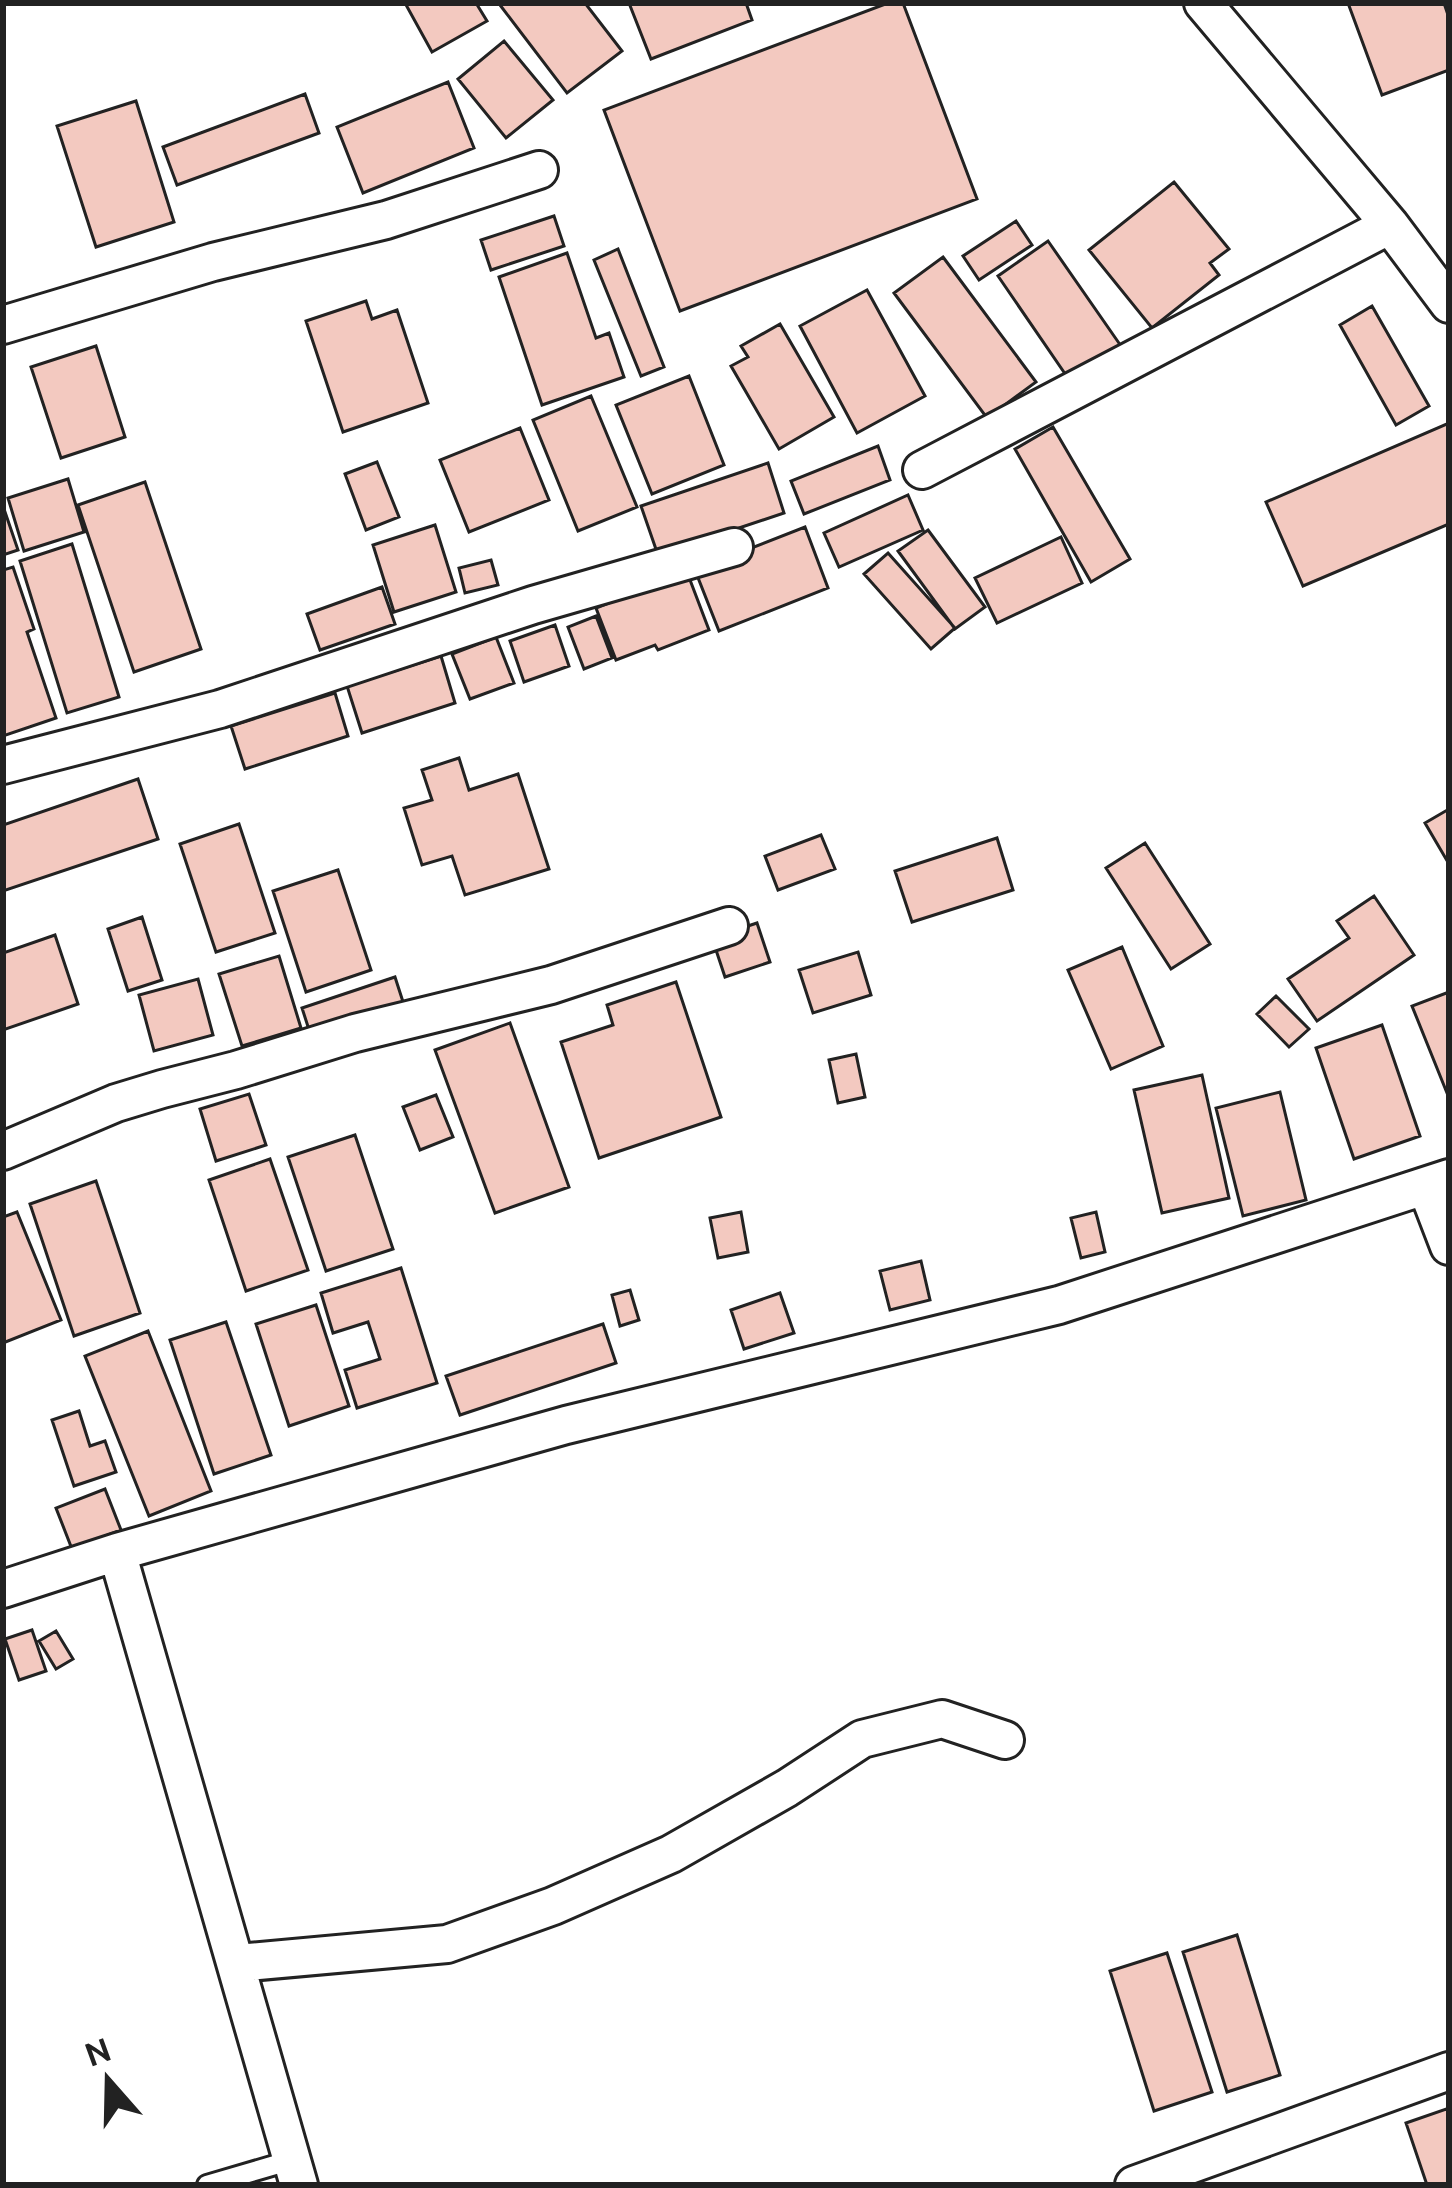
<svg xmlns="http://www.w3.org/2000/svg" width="1452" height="2188" viewBox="0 0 1452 2188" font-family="Ubuntu,sans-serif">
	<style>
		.building { fill: #f3c9c0; stroke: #222; stroke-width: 3 }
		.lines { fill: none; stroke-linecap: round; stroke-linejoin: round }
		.lane-casing { stroke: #222; stroke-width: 24 }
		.street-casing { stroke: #222; stroke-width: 42 }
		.lane { stroke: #fff; stroke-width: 18 }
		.street { stroke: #fff; stroke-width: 36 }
	</style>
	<rect width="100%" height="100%" fill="#fff"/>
	<path class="building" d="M405,3H476L487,21L432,52Z
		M503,3H585L622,51L567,93L500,5Z
		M629,3H746L752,20L651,59Z
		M888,3H903L977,199L680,311L604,110Z
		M1348,3H1444L1449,18V70L1382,95Z
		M504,41L553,100L506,138L458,79Z
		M448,82L474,148L363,193L337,127Z
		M305,94L319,133L177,185L163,147Z
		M136,101L174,222L96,247L57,126Z
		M1174,182L1229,249L1210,263L1219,275L1152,328L1089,250Z
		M554,216L564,246L491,270L481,240Z
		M1016,221L1032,245L979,280L963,256Z
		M1048,241L1121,346L1070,381L998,276Z
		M618,249L664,367L641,376L594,260Z
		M567,253L596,338L609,333L624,377L542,405L499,277Z
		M943,257L1036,382L987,418L894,293Z
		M867,290L925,396L857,433L800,326Z
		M366,301L372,319L397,310L428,403L343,432L306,321Z
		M1372,306L1429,406L1396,425L1340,325Z
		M780,324L834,417L779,449L731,366L748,357L741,346Z
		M96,346L125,437L61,458L31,367Z
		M689,376L724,465L652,494L616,405Z
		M591,396L637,507L578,531L533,420Z
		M1449,423V524L1303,586L1266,502Z
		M1053,427L1130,559L1091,582L1015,449Z
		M520,428L549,500L469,532L440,460Z
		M878,446L890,480L804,514L791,481Z
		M377,462L399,517L366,530L345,474Z
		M768,463L784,513L658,555L641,506Z
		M68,479L84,532L24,551L8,498Z
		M145,482L201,649L134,672L78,505Z
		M908,495L923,530L839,567L824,533Z
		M3,506L18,550L3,555Z
		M435,525L456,592L394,612L373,545Z
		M805,527L828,588L719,631L695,570Z
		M928,530L985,607L955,629L898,551Z
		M1061,537L1082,583L997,623L975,578Z
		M72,544L119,697L67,713L20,561Z
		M888,553L955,628L931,649L864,574Z
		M491,560L498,585L465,593L459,568Z
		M13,567L34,629L27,632L56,718L3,736V570Z
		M687,572L709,630L658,650L655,645L616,660L596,608Z
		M382,587L395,624L320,650L307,614Z
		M596,616L612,658L584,669L568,627Z
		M555,625L569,666L524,682L510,641Z
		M496,637L514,683L470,699L452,654Z
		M441,656L455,703L362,733L347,686Z
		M335,693L348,736L245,769L231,726Z
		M459,758L469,790L518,774L549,869L465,895L452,856L422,865L404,808L432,800L422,770Z
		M138,779L158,839L3,891V825Z
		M1449,809V864L1425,823Z
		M239,824L275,933L216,952L180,844Z
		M821,835L835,869L778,890L765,856Z
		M997,838L1013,890L912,922L895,871Z
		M1145,843L1210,944L1171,969L1106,868Z
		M338,870L371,970L306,992L273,891Z
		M1374,896L1414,955L1317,1021L1288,979L1349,938L1337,921Z
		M142,917L162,980L128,991L108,929Z
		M757,923L770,962L725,977L712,938Z
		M55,935L78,1004L3,1030V953Z
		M1122,947L1163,1046L1111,1069L1068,970Z
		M858,952L871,995L813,1013L799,970Z
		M279,956L301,1028L242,1046L219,974Z
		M395,977L405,1008L312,1039L302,1008Z
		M198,979L213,1035L154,1051L139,995Z
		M676,982L721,1117L599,1158L561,1042L613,1025L607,1005Z
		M1449,992V1098L1412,1006Z
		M1276,996L1309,1029L1289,1047L1257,1014Z
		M510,1023L569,1187L495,1213L435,1050Z
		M1382,1025L1420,1136L1354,1159L1316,1048Z
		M856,1054L865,1097L838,1103L829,1060Z
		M1202,1075L1229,1198L1162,1213L1134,1090Z
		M1280,1092L1306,1200L1243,1216L1216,1108Z
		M249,1094L266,1145L216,1161L200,1109Z
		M436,1095L453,1137L420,1150L403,1107Z
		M355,1135L393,1249L326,1271L288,1157Z
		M270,1159L308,1270L246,1291L209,1180Z
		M96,1181L140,1313L74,1336L30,1204Z
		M17,1212L61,1320L3,1343V1217Z
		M741,1212L748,1252L718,1258L710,1218Z
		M1096,1212L1105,1252L1081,1258L1071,1218Z
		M921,1261L930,1300L890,1310L880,1271Z
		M401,1268L437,1383L357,1408L345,1370L380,1359L368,1322L333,1333L321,1293Z
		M630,1290L639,1320L620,1326L612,1295Z
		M780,1293L794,1333L744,1349L731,1310Z
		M316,1305L349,1406L289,1426L256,1324Z
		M226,1322L271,1455L214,1474L170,1340Z
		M603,1324L616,1363L460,1415L446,1376Z
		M148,1331L211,1491L149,1516L85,1356Z
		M79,1411L90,1446L105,1441L116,1472L74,1486L52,1420Z
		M105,1489L121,1530L72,1549L56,1508Z
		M32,1630L46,1671L19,1680L5,1639Z
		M56,1631L73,1659L56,1669L39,1641Z
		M1237,1935L1280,2075L1227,2092L1183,1952Z
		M1167,1953L1212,2092L1154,2111L1110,1971Z
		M1449,2108V2185H1427L1406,2123Z"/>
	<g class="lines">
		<g class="lane-casing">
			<path id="lane" d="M207,2185L292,2160"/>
		</g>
		<g class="street-casing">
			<path id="street" d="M1203,3L1390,225L1449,304
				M3,325L213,262L386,220L539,170
				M922,470L1390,225
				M3,765L220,709L533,605L734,547
				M3,1151L116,1103L162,1089L236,1070L355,1033L551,985L729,926
				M1426,1186L1449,1246
				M117,1552L299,2185
				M3,1589L117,1552L566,1425L1059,1305L1449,1178
				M238,1963L447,1944L553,1906L671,1854L787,1788L862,1739L942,1719L1005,1740
				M1134,2185L1449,2071"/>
		</g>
		<use href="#lane" class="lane"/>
		<use href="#street" class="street"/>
	</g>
	<rect width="1452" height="2188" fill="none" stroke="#222222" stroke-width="12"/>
	<g transform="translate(108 2080) rotate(340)" stroke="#ffffff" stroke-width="9" paint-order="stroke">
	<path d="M0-9L21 45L0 30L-21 45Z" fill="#222222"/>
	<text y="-18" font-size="33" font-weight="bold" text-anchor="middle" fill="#222222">N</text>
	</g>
</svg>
